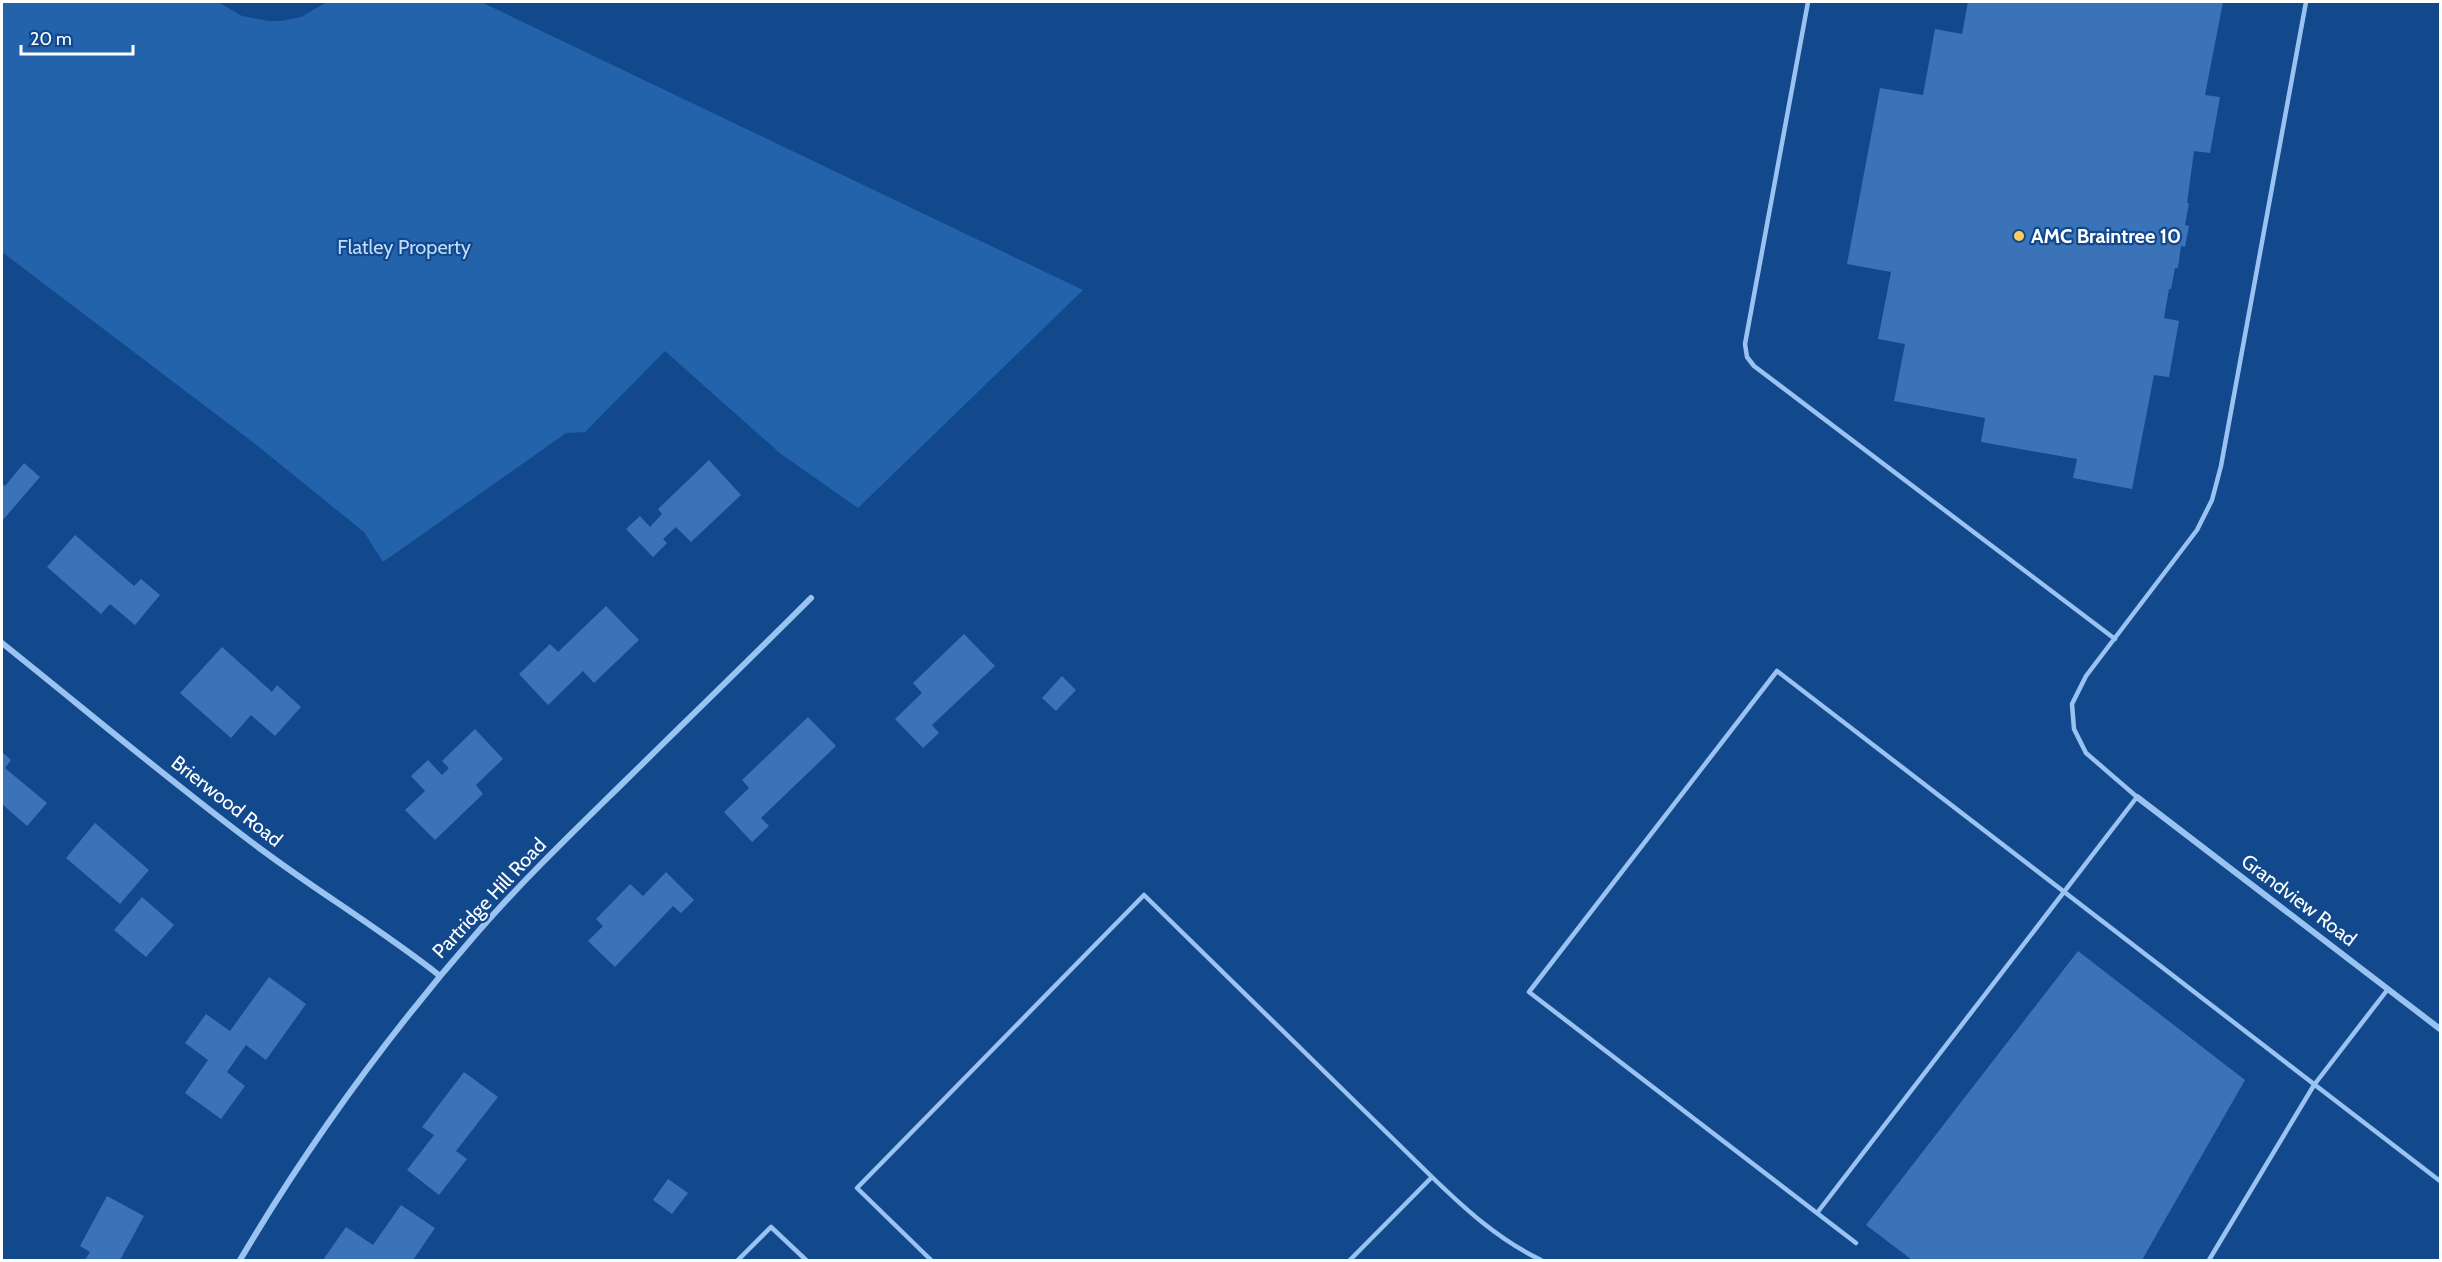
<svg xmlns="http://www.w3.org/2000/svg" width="2442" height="1262" viewBox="0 0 2442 1262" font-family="Cabin,sans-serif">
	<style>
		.green { fill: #2363ac }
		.building { fill: #3a73b7 }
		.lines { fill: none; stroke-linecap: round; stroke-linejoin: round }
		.lane { stroke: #9ac3f2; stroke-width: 4.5 }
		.street { stroke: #9ac3f2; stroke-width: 6 }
		.poi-dot { fill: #ffcd5b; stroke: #12498d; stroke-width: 2 }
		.labels { text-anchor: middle; stroke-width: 4.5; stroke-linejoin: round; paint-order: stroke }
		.poi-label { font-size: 20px; font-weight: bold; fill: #fff; stroke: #12498d; text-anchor: start }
		.park-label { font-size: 20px; fill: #c1ddfd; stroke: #12498d }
		.street-label { font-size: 20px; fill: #fff; stroke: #12498d }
	</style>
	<rect width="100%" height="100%" fill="#12498d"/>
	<path class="green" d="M2,2H218L242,16L268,21H281L301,17L327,2H481L1083,290L858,508L781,454L665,351L585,432L566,433L383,562L364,532L254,443L2,252Z"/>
	<path class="building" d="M1968,2H2223L2205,95L2220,97L2210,153L2194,151L2187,203H2189L2185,225L2189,226L2185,247L2181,246L2178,268H2175L2171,289H2169L2164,318L2179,321L2169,377L2154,375L2132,489L2073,478L2077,459L1981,442L1985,418L1894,401L1905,344L1878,339L1891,272L1847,264L1880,88L1923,95L1935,29L1962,34Z
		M709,460L741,495L691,542L676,527L663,539L667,543L653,557L626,529L640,516L650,527L662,514L658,509Z
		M24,463L40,477L2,521V484L5,486Z
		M75,535L134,586L141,579L160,595L135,625L110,604L101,614L47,567Z
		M606,606L639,640L594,683L583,671L548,705L519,674L550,644L558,652Z
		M964,634L995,666L932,725L939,733L923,748L895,719L922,693L913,683Z
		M222,647L272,692L277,685L301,707L275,736L251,715L231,738L180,693Z
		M1062,676L1076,690L1056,711L1042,698Z
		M808,717L836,746L761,818L769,826L752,842L724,812L749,788L742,780Z
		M475,729L503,759L476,785L483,794L435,840L405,810L425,791L411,776L428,760L442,775L449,768L442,761Z
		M2,752L11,760L5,768L47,803L27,826L2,804Z
		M95,823L149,870L120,904L66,858Z
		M666,872L694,900L681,913L673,906L615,967L588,941L603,926L596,919L630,884L643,896Z
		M142,897L174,925L146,957L114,930Z
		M2078,951L2245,1080L2142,1260H1912L1866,1225Z
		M269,977L306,1004L266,1060L246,1045L227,1072L245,1086L221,1119L185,1093L208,1060L185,1043L206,1014L230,1031Z
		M464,1072L498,1097L456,1151L467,1159L439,1195L407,1170L434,1135L422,1127Z
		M668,1179L688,1193L672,1214L653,1200Z
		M107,1196L144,1216L120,1260H85L90,1252L80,1246Z
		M401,1205L435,1228L413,1260H323L346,1227L373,1245Z"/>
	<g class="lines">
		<path class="lane" d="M1808,2L1745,344L1747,357L1754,366L2115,639
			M1817,1213L2137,797L2086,753L2074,729L2072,704L2086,676L2197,530L2212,500L2221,466L2306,2
			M1856,1243L1529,992L1777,671L2440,1181
			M738,1260L771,1227L806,1260
			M931,1260L857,1188L1144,895L1432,1177
			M1350,1260L1432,1177C1465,1209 1499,1240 1541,1260
			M2209,1260L2314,1085L2388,989"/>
		<path class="street" d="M2,643C87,711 171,782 258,847C318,892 382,930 440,976
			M2137,797L2440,1029
			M240,1260C308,1145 388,1035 476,934C522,881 573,832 624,782C686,721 749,660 811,598"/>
	</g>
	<circle class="poi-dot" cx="2019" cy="236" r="6"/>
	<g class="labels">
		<g class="poi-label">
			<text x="2031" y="243">AMC Braintree 10</text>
		</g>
		<g class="park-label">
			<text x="404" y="254">Flatley Property</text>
		</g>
		<g class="street-label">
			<text transform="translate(227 801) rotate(38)" y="7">Brierwood Road</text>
			<text transform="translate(489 898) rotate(-47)" y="7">Partridge Hill Road</text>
			<text transform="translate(2299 900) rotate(37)" y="7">Grandview Road</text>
		</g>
	</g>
	<rect width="2442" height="1262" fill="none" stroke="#ffffff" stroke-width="6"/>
	<path d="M21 45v9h112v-9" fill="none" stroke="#ffffff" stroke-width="3"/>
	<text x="30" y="45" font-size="18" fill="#ffffff" stroke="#12498d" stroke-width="4.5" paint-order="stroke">20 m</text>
</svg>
